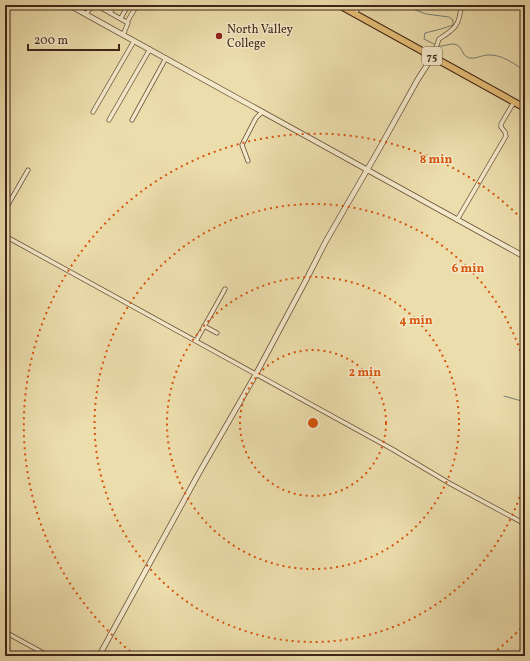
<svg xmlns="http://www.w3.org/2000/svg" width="530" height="661" viewBox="0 0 530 661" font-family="Vollkorn,serif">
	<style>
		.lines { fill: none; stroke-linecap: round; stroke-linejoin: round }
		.stream { stroke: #777e75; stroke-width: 1 }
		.minor-casing { stroke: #6b533d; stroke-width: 5 }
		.tertiary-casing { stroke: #6b533d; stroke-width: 6 }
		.trunk-casing { stroke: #402518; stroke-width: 8 }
		.minor { stroke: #f3e9c9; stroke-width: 3.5 }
		.tertiary { stroke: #f3e9c9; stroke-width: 4.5 }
		.trunk { stroke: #e6be76; stroke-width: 6 }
		.ring { fill: none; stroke: #d7540d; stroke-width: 2; stroke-dasharray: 2 4 }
		.poi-dot { fill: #8f2418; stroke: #f3e9c9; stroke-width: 1.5 }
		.labels { text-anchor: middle; stroke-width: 3; stroke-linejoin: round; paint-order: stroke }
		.shield { fill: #f3e9c9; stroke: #76604d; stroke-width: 1 }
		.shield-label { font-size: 11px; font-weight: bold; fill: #402518 }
		.poi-label { font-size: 12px; fill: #402518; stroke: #f3e9c9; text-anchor: start }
		.centre { fill: #d7540d; stroke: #f3e9c9; stroke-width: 2 }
		.ring-label { font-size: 12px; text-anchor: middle; font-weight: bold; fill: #d7540d; stroke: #f3e9c9; stroke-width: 3; stroke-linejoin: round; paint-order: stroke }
	</style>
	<rect width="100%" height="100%" fill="#ecddac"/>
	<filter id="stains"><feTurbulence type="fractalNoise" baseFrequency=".005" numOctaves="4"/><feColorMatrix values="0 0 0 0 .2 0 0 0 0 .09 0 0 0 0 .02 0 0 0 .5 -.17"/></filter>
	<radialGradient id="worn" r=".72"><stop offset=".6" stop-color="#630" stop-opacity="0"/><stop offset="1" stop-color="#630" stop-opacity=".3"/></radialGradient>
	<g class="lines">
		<path class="stream" d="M371,5H381
			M402,5L426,14L449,17L453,20V25L441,29L425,33L424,39L434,44
			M438,46C444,47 452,42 457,45C463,48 462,57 470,58C476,59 482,55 488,55C501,54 515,64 525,71
			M504,396L525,402"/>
		<g class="minor-casing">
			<path id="minor" d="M96,5L128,23L123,35
				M110,13L114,5
				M86,14L93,5
				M355,14L359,5
				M121,18L128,5
				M127,22L137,5
				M433,56L439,39C455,29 460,25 461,5
				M521,105L525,98
				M93,112L134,41
				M109,120L150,49
				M132,120L166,58
				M248,161L242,145L256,118L262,112
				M5,210L28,170
				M457,220L506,136L505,132L501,127V124L514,102
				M5,236L392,449L449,483L525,524
				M204,326L217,333
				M196,341L225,289
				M5,632L49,656"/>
		</g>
		<g class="tertiary-casing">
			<path id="tertiary" d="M69,5L525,257
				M99,656L199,473L256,374L305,282L326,241L378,151L418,79L433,56"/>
		</g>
		<g class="trunk-casing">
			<path id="trunk" d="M339,5L525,108"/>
		</g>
		<use href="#minor" class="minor"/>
		<use href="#tertiary" class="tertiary"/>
		<use href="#trunk" class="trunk"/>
	</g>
	<g class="ring">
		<circle cx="313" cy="423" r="73"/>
		<circle cx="313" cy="423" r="146"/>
		<path d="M525 480A219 219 0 1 1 525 366"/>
		<path d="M525 624A292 292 0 0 1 491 655M135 655A292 292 0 1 1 525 222"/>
	</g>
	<circle class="poi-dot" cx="219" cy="36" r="4"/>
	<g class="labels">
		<rect class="shield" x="422" y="47" width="20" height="18" rx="3"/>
		<g class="shield-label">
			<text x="432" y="60">75</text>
		</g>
		<g class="poi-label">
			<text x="227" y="33">North Valley<tspan x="227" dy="14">College</tspan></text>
		</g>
	</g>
	<circle cx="313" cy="423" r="6" class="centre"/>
	<g class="ring-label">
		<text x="436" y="163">8 min</text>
		<text x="468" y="272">6 min</text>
		<text x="416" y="324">4 min</text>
		<text x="365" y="376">2 min</text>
	</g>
	<rect width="530" height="661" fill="none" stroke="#ecddac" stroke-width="20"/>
	<rect x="6" y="6" width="518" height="649" fill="none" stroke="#402518" stroke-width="2"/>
	<rect x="10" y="10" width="510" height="641" fill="none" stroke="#402518"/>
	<path d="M28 44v6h91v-6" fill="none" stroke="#402518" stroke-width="2"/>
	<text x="34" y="44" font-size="12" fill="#402518" stroke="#f3e9c9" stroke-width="3" paint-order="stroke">200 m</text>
	<rect width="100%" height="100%" filter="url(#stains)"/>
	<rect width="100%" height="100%" fill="url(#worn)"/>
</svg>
